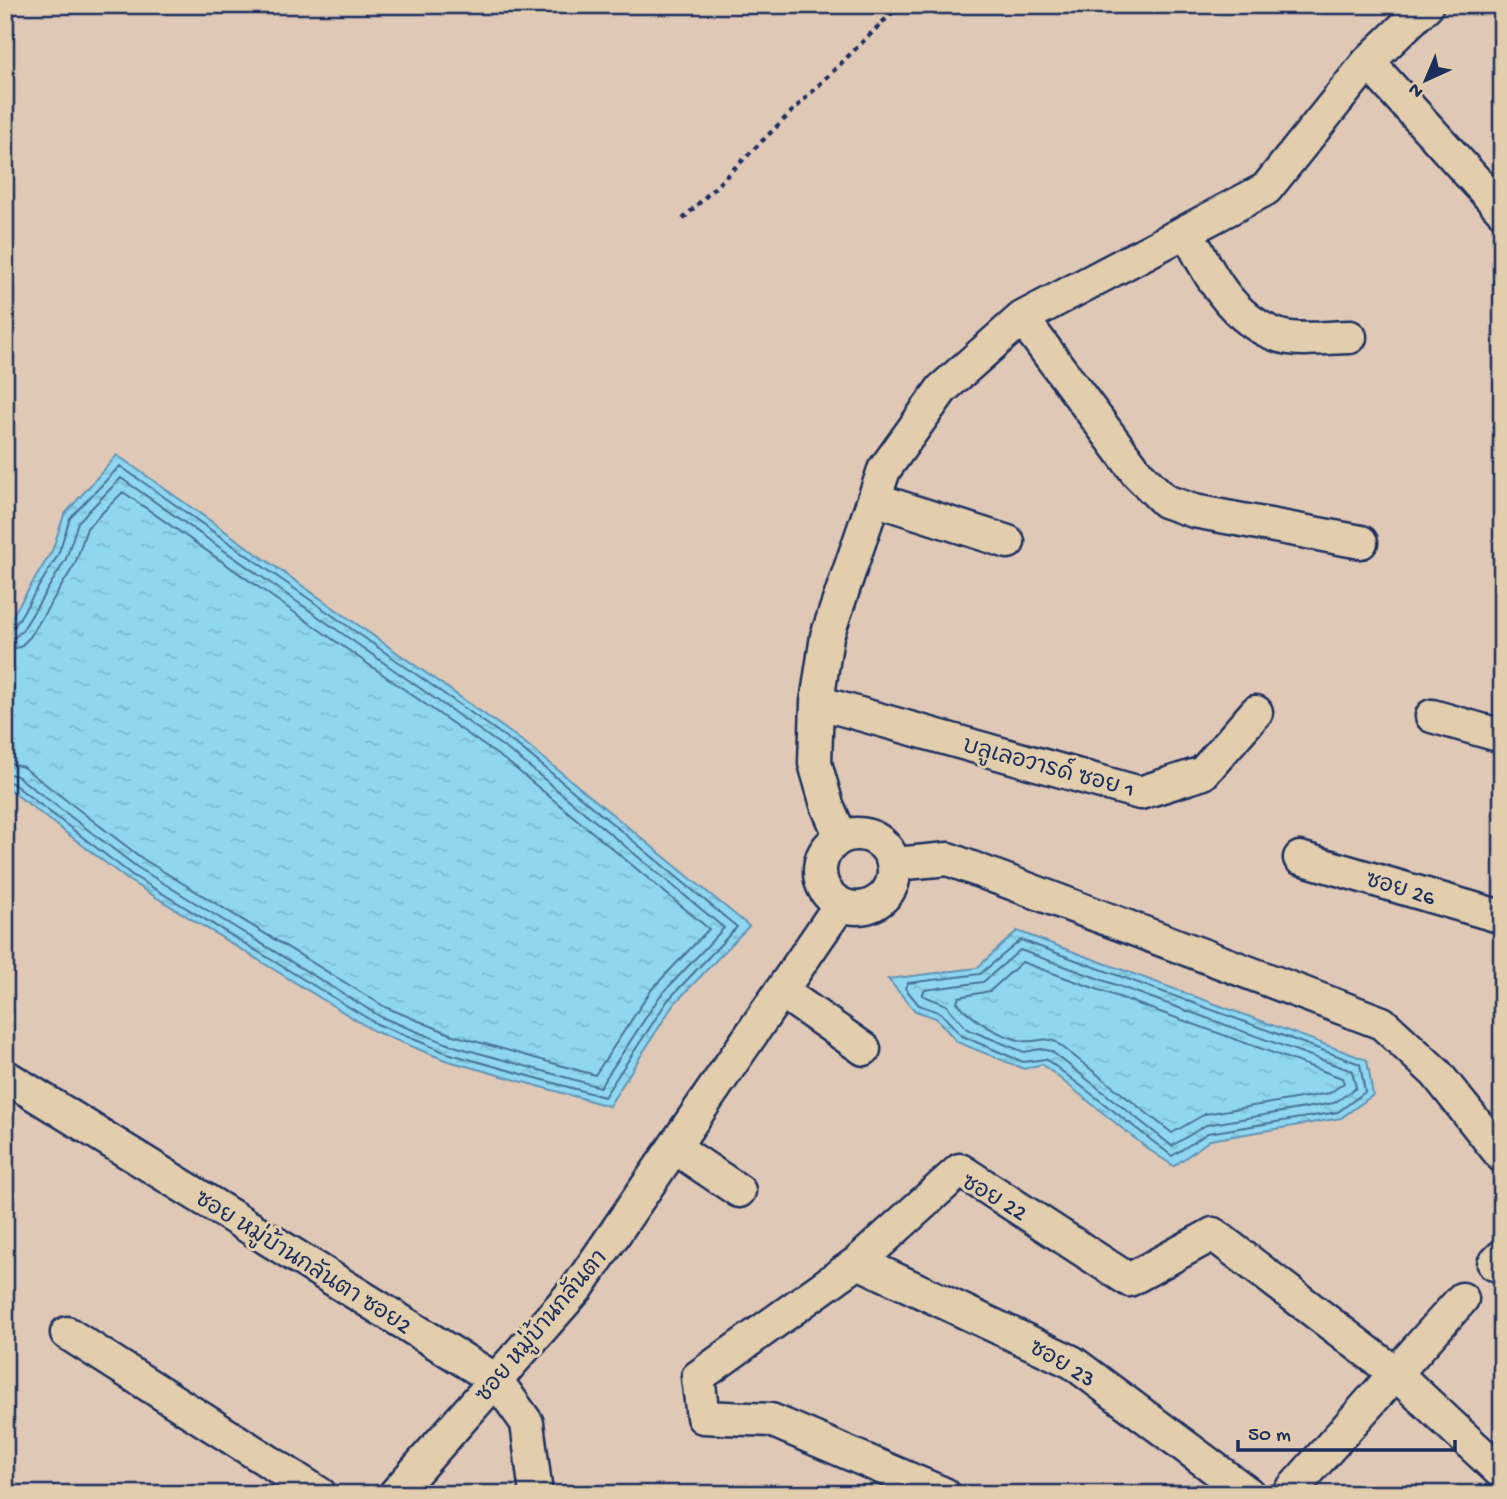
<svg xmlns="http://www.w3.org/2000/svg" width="1507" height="1499" viewBox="0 0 1507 1499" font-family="'Gochi Hand','Playpen Sans Thai',sans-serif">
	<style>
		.water { fill: url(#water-ripples); stroke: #6194b6; stroke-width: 2 }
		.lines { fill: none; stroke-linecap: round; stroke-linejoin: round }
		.shore { stroke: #497299; stroke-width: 2 }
		.street-casing { stroke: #1b2f5e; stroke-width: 37 }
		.path { stroke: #1b2f5e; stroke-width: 4.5; stroke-dasharray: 5 5; stroke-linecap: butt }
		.street { stroke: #e2cdac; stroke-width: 32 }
		.labels { text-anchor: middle; stroke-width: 6; stroke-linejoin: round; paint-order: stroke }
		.street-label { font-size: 23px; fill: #1b2f5e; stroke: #e2cdac }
	</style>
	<defs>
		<pattern id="water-ripples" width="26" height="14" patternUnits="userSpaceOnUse" patternTransform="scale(1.75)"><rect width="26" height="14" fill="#8fd7f1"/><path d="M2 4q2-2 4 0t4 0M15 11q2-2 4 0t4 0" fill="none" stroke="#7bb9d1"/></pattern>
	</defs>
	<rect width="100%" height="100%" fill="#e0c8b6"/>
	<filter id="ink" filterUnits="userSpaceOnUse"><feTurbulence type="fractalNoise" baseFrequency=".0143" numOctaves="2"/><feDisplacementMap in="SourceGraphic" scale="14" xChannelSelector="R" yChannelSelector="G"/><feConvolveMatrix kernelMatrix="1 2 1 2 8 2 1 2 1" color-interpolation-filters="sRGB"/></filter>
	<g filter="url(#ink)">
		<path class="water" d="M117,455L525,743L749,926L673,1005L609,1106L445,1060L374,1031L128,880L5,786V628L52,551L64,515Z
			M1017,931L1367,1060L1373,1095L1341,1118L1210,1140L1174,1166L1148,1149L1042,1064L1024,1069L957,1042L936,1018L915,1011L888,979L977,968Z"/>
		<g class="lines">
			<path class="shore" d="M5,630L14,627L58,555L70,518L120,466L521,748L737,927L668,1000L604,1097L447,1053L377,1024L132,875L12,783L5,781
				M5,639L15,637L22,631L66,559L78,522L121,478L515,755L724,928L660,996L600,1087L450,1045L381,1017L137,867L17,776L5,773
				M5,650L20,647L30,637L75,564L87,528L123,492L509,763L709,929L652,989L595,1075L453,1035L385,1007L143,859L23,767L5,762
				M1021,940L1360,1064L1365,1092L1338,1112L1208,1133L1172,1156L1046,1059L1023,1062L962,1036L941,1013L919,1005L905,988L908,983L980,974Z
				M1020,950L1352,1071L1356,1088L1334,1103L1206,1125L1172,1146L1051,1051L1041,1049L1024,1052L967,1029L946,1005L922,995L925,990L983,982Z
				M1022,962L1342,1078L1344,1083L1330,1093L1205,1114L1172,1133L1056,1042C1044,1036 1035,1043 1023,1041C998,1036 973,1020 957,1002L959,997L990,991Z"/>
			<g class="street-casing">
				<path id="street" d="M1368,62L1502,210
					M1187,231C1208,273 1232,321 1280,336C1300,342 1330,337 1350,337
					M1022,318L1138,474L1165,501L1194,511L1361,542
					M874,499L1008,542
					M817,702L1140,793L1203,773L1256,712
					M1432,716L1502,736
					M820 871a37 37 0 1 1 74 0a37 37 0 1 1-74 0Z
					M841,837L827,805L815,763L817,702L827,636L884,470L942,389L1022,318L1266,189L1368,62L1427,5
					M1300,858L1502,917
					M895,864L948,859L1382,1023L1436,1073L1502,1156
					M781,991L864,1049
					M5,1076L496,1380L527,1423L536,1494
					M674,1147L739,1191
					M858,1262L1072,1362L1249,1494
					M1494,1264L1502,1256
					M67,1333L320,1494
					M395,1494L578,1287L840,905
					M944,1494L771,1420L703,1417L698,1377L858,1262L960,1170L1129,1280L1213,1234L1395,1373L1502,1473
					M1288,1494L1462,1299"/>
			</g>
			<path class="path" d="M683,219L900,5"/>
			<use href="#street" class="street"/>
		</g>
	</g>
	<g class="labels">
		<g class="street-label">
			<text transform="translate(1049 766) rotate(15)" y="8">บลูเลอวารด์ ซอย 1</text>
			<text transform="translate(1401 887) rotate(16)" y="8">ซอย 26</text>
			<text transform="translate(995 1196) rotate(30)" y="8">ซอย 22</text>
			<text transform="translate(304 1261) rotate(32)" y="8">ซอย หมู่บ้านกลันตา ซอย2</text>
			<text transform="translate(540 1325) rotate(-50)" y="8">ซอย หมู่บ้านกลันตา</text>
			<text transform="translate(1063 1362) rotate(30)" y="8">ซอย 23</text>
		</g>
	</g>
	<rect width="1507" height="1499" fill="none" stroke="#e2cdac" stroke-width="28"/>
	<rect x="14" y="14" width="1479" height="1471" fill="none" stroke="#1b2f5e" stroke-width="2.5" filter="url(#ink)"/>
	<g transform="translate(1426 80) rotate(224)" stroke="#e2cdac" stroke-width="5" paint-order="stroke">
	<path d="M0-5L12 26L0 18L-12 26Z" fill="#1b2f5e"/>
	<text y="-10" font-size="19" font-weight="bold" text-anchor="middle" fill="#1b2f5e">N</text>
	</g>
	<path d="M1238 1440v10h217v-10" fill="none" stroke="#1b2f5e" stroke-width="3.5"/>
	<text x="1248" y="1440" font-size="21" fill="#1b2f5e" stroke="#e2cdac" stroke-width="5" paint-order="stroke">50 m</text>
</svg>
